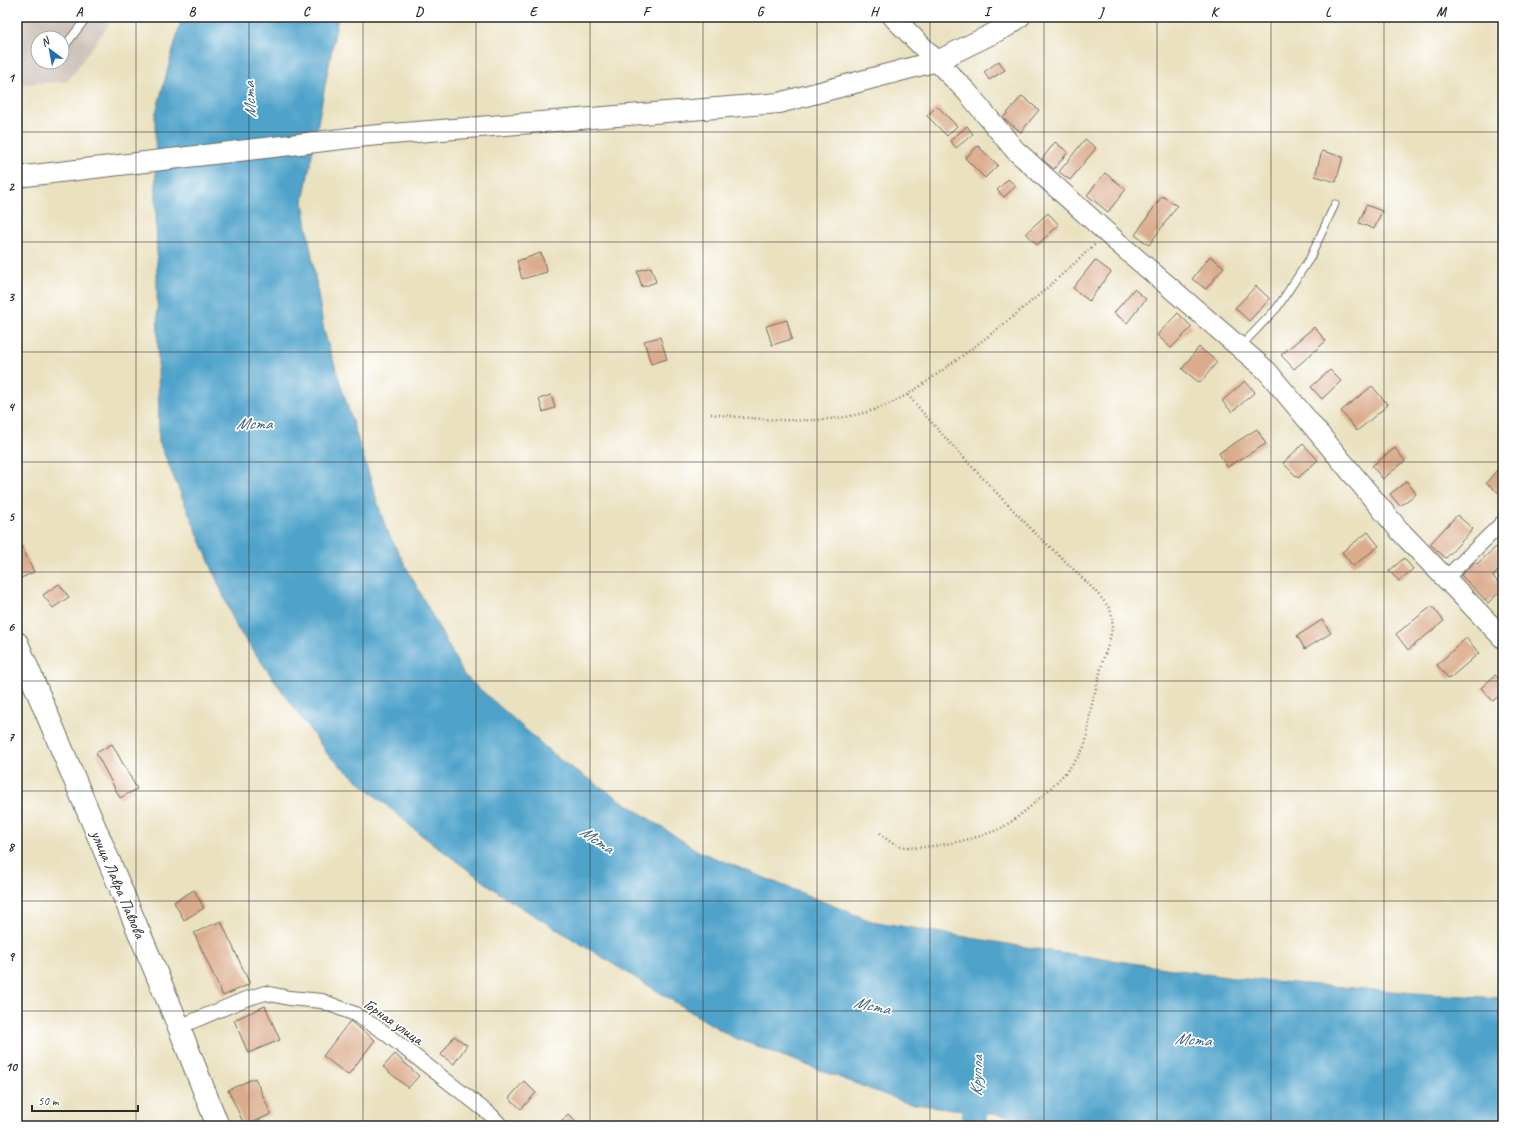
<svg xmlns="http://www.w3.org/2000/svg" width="1520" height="1143" viewBox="0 0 1520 1143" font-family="Caveat,sans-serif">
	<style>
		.industrial { fill: #cec2b9; fill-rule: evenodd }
		.water { fill: #50a3cb; stroke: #3e677b }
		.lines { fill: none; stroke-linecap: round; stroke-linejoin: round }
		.river { stroke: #50a3cb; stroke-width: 25 }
		.building { fill: #dbac8c }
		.lane-casing { stroke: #6e6b5f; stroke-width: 9 }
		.street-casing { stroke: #6e6b5f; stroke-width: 16 }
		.secondary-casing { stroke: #6e6b5f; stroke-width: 22 }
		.primary-casing { stroke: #6e6b5f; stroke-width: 24 }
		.path { stroke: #6e6b5f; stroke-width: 2.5; stroke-dasharray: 1 3; stroke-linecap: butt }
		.lane { stroke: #fff; stroke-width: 7 }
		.street { stroke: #fff; stroke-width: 14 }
		.secondary { stroke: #fff; stroke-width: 20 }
		.primary { stroke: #fff; stroke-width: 22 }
		.grid { fill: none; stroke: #2b2b2b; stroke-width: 1; stroke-opacity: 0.55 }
		.labels { text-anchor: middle; stroke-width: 3.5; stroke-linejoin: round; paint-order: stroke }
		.street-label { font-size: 16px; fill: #2b2b2b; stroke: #fff }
		.water-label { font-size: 17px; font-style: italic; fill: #3c6173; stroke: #fff }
		.neatline { fill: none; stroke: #2b2b2b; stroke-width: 1.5 }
		.grid-label { font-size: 13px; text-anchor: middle; font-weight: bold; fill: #2b2b2b }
	</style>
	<rect width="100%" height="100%" fill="#fff"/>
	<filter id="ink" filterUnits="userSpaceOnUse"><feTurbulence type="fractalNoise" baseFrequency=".025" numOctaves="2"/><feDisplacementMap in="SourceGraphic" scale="8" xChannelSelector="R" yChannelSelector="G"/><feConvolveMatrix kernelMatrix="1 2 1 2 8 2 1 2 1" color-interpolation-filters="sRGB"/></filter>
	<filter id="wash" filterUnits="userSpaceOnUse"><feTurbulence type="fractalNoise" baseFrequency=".012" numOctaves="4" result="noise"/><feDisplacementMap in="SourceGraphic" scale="16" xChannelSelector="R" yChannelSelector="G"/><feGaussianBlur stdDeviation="0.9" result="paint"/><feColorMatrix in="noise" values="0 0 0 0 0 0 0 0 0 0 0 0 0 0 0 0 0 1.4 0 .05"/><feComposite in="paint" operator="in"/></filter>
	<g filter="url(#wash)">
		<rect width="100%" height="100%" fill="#eae1bf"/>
		<path class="industrial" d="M17,17H114L68,81L17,85ZM38,38H62V62H38Z"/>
		<path class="water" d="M182,17H338L303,202L324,331L386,529L464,675L560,760L698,851L871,921L1037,949L1233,978L1427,994L1503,998V1126H1085L907,1103L730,1036L506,898L420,834L328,755L237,628L159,442L155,116Z"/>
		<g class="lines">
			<path class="river" d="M974,1126L976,1079"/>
		</g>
		<g id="blocks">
			<path class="building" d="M999,61L1005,70L989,80L984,72Z
				M1022,96L1039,110L1021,132L1003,118Z
				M937,106L957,126L947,136L927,116Z
				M967,126L973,134L956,148L950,141Z
				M1085,139L1096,148L1070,180L1059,172Z
				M1055,142L1068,152L1054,169L1042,159Z
				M978,146L998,165L985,178L965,158Z
				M1322,151L1343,157L1336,182L1315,176Z
				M1105,173L1126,189L1108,212L1087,195Z
				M1008,179L1016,186L1004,197L997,190Z
				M1162,196L1177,206L1149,245L1135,235Z
				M1366,205L1382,211L1374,229L1359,223Z
				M1048,213L1059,225L1037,245L1026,233Z
				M541,253L547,272L522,279L517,261Z
				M1210,256L1224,267L1206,289L1192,279Z
				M1095,260L1111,272L1089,301L1073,288Z
				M651,267L656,282L642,287L637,271Z
				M1256,286L1270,299L1249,321L1235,308Z
				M1134,289L1146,299L1127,323L1114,313Z
				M1178,313L1192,327L1171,348L1157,335Z
				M787,320L792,339L772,345L766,326Z
				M1314,327L1326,341L1294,369L1281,355Z
				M660,337L667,359L651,364L644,341Z
				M1199,347L1217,362L1200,383L1182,369Z
				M1330,370L1341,381L1322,399L1311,387Z
				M1245,381L1255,392L1232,412L1222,401Z
				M1372,386L1388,405L1357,431L1341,411Z
				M551,395L555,408L543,412L539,399Z
				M1257,429L1266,444L1227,467L1219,453Z
				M1303,444L1318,460L1298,478L1283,463Z
				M1395,448L1405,461L1383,479L1372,466Z
				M1498,469L1503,473V496L1486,483Z
				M1407,481L1416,494L1400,506L1390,494Z
				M1457,515L1473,529L1446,558L1430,544Z
				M1368,532L1379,546L1353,566L1342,552Z
				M20,543L34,572L19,579L17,576V545Z
				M1496,547L1503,555V566L1493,576L1503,589L1488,603L1461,575L1475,562L1477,564Z
				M1404,558L1413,569L1399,581L1389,571Z
				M59,584L69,597L53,608L43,595Z
				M1432,606L1444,621L1408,650L1396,634Z
				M1322,620L1331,633L1305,649L1297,636Z
				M1466,638L1479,653L1449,679L1437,665Z
				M1495,675L1503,683V692L1493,701L1481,688Z
				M112,744L137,789L120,798L96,753Z
				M194,890L204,908L184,920L174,902Z
				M221,921L250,984L223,996L194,933Z
				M265,1006L280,1040L248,1053L234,1020Z
				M350,1021L375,1040L348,1075L323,1056Z
				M454,1036L467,1045L454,1064L441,1055Z
				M395,1054L419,1076L408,1088L383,1067Z
				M255,1078L271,1114L245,1126L228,1090Z
				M524,1081L536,1093L521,1109L509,1098Z
				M568,1114L580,1126H556Z
				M426,1119L433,1126H420Z"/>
		</g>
	</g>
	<g filter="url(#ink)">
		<use href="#blocks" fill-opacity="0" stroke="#6e6b5f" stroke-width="1"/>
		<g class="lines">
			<g class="lane-casing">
				<path id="lane" d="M64,47L87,17
					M1240,347L1277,308L1310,258L1335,204"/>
			</g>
			<g class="street-casing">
				<path id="street" d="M1446,578L1503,522
					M179,1027L243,1000L265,993L289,998L322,1001L355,1014L381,1030L491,1115L501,1126"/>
			</g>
			<g class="secondary-casing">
				<path id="secondary" d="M893,17L967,92L1015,150L1117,242L1267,371L1399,530L1503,638
					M17,177L367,136L779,103L937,61L1008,26L1020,17"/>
			</g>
			<g class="primary-casing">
				<path id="primary" d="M17,643L179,1027L218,1126"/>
			</g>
			<path class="path" d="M711,414C758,419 808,425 855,415C897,406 922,385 955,361C1005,325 1051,286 1095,244
				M880,833C886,839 892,844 900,846C921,852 984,838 1003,827C1025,814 1066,776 1080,754C1089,741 1088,724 1091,708C1094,695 1098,682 1101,668C1105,650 1116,631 1111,612C1108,600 1051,548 1038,536C994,490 949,444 908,395"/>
			<use href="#lane" class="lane"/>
			<use href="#street" class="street"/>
			<use href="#secondary" class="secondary"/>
			<use href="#primary" class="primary"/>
		</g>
	</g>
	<path class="grid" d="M136,17V1126M249,17V1126M363,17V1126M476,17V1126M590,17V1126M703,17V1126M817,17V1126M930,17V1126M1044,17V1126M1157,17V1126M1271,17V1126M1384,17V1126M17,132H1503M17,242H1503M17,352H1503M17,462H1503M17,572H1503M17,681H1503M17,791H1503M17,901H1503M17,1011H1503"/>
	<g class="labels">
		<g class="street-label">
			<text transform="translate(119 884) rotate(67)" y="6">улица Лавра Павлова</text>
			<text transform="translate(394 1021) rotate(35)" y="6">Горная улица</text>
		</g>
		<g class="water-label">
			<text transform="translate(249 100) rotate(-93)" y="6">Мста</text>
			<text x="254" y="429">Мста</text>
			<text transform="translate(597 839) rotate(34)" y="6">Мста</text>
			<text transform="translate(872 1005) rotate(12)" y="6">Мста</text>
			<text transform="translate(1193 1039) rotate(4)" y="6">Мста</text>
			<text transform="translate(976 1076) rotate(-88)" y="6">Круппа</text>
		</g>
	</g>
	<rect width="1520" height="1143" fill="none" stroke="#fff" stroke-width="44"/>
	<g transform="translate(50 50) rotate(328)"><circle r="19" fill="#ffffff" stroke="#aaaaaa"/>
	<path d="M0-3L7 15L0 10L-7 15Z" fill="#1f6fb2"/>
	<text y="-6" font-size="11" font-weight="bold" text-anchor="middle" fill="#2b2b2b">N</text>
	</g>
	<path d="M32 1105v6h106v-6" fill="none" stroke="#2b2b2b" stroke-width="2"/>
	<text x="38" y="1105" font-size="12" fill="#2b2b2b" stroke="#ffffff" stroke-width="3" paint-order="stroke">50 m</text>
	<rect x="22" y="22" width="1476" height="1099" class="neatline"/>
	<g class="grid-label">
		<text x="79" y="16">A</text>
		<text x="192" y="16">B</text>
		<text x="306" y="16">C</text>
		<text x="419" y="16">D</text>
		<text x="533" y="16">E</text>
		<text x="646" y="16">F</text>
		<text x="760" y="16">G</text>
		<text x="874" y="16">H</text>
		<text x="987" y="16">I</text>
		<text x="1101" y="16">J</text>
		<text x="1214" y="16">K</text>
		<text x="1328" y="16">L</text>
		<text x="1441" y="16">M</text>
		<text x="11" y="82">1</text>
		<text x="11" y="191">2</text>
		<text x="11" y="301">3</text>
		<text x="11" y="411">4</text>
		<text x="11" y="521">5</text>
		<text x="11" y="631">6</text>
		<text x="11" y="741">7</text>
		<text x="11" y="851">8</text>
		<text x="11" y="961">9</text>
		<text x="11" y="1071">10</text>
	</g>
</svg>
